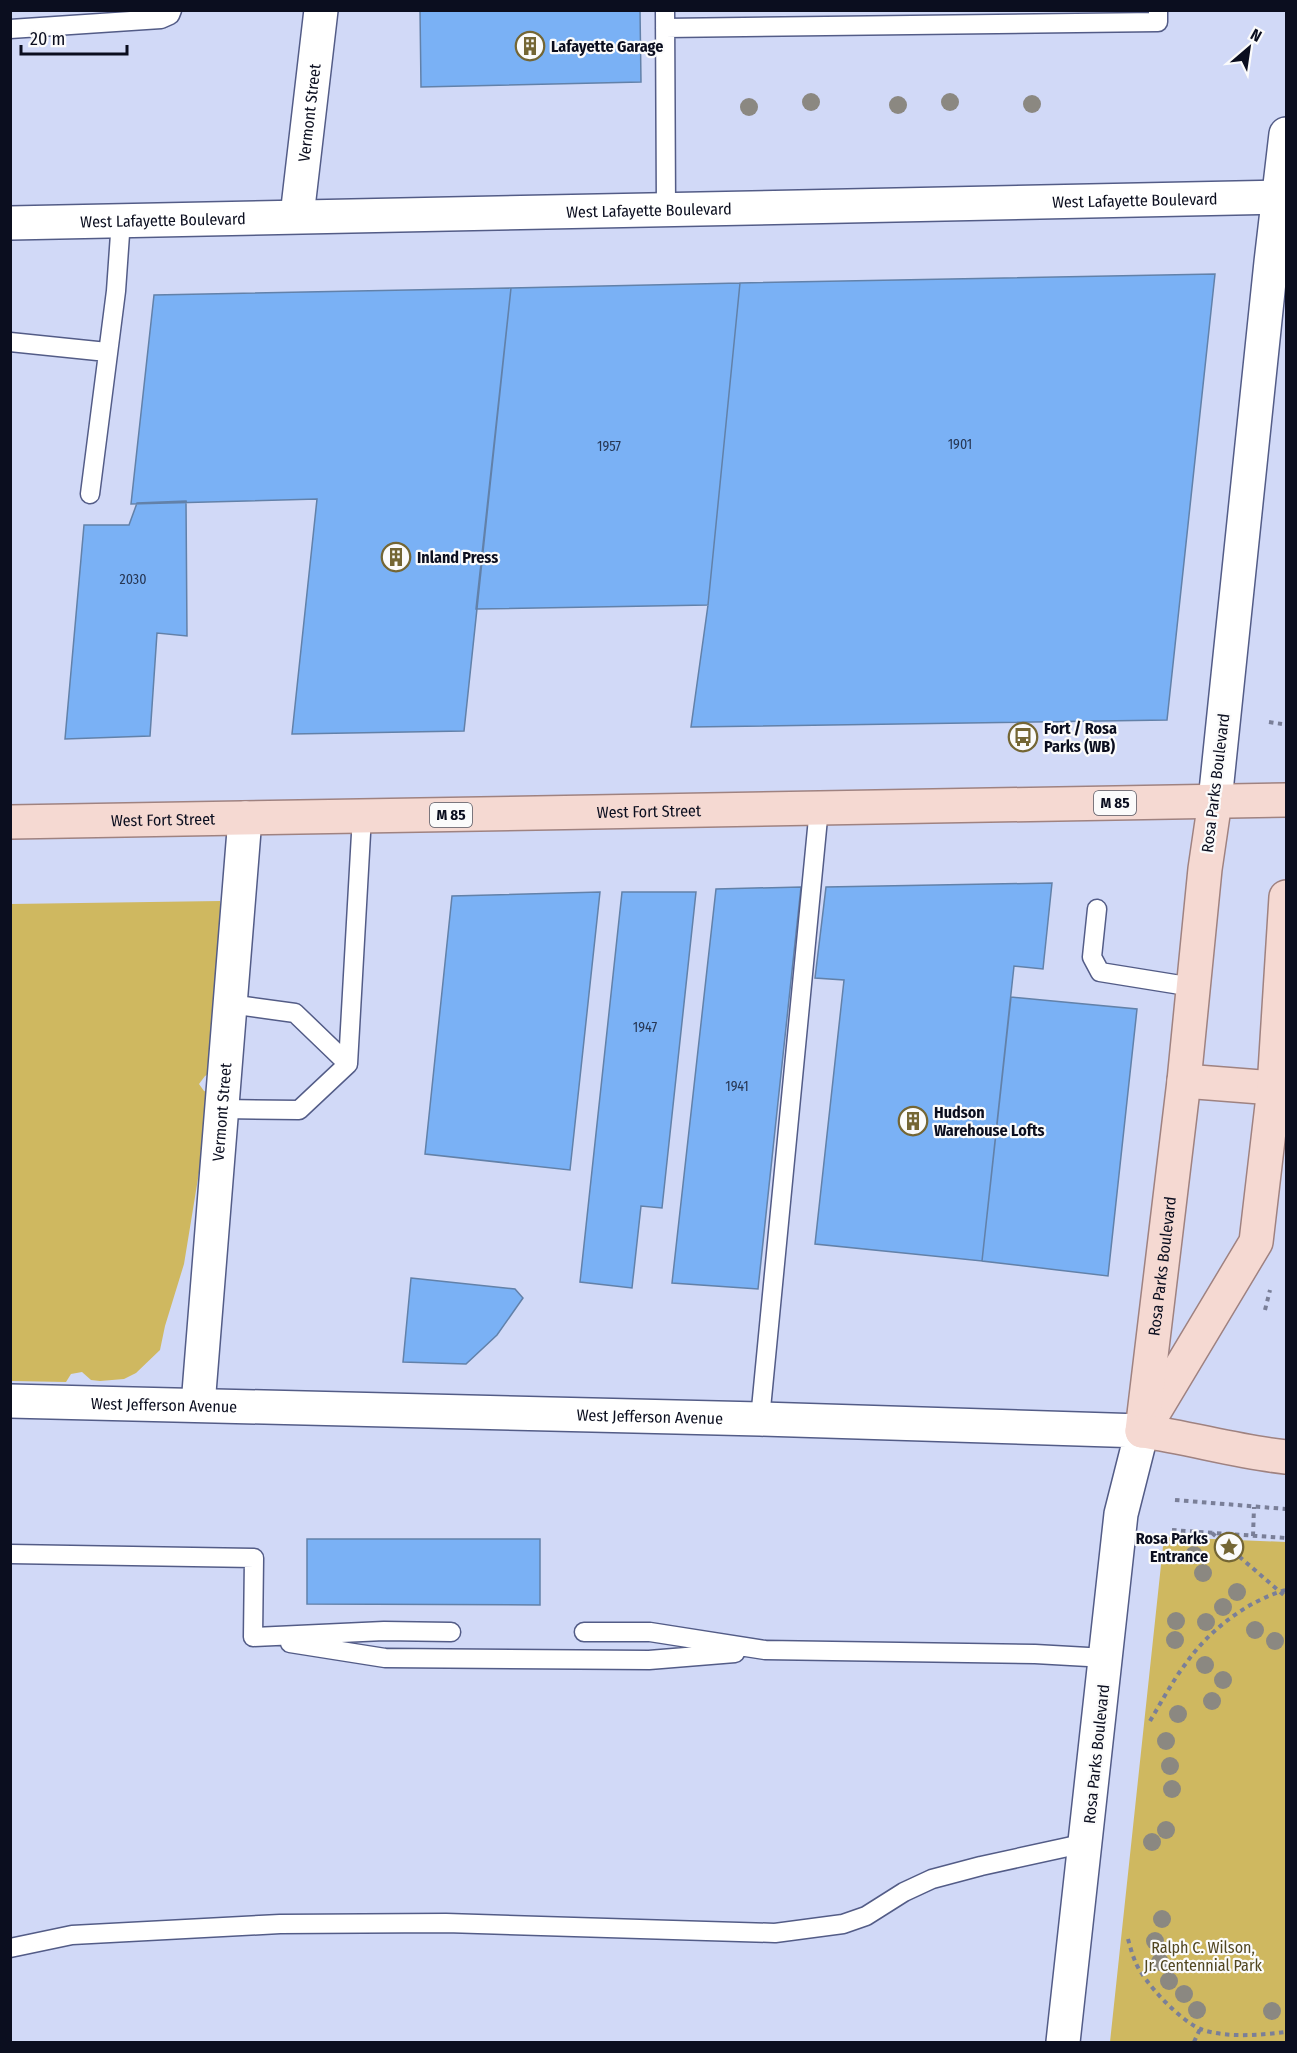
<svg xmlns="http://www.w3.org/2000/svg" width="1297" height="2053" viewBox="0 0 1297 2053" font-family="'Fira Sans Condensed',sans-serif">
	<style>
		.green { fill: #cfb860 }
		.building { fill: #7ab1f5; stroke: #6281a9; stroke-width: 1.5 }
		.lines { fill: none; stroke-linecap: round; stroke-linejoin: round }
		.service-casing { stroke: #535c87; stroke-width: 21 }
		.minor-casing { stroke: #535c87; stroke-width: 36 }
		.secondary-casing { stroke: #535c87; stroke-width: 36 }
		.primary-casing { stroke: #9f8280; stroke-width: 36 }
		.path { stroke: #7a7f98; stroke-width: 4; stroke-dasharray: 4.5 4.5; stroke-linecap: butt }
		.service { stroke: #fff; stroke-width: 18 }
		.minor { stroke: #fff; stroke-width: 33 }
		.secondary { stroke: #fff; stroke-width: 33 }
		.primary { stroke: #f5d9d2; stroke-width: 33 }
		.tree { fill: #8b8881 }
		.labels { text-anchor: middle; stroke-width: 4.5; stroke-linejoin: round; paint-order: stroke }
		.number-label { font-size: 14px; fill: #273754 }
		.shield { fill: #fbfbfb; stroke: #535561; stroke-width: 1.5 }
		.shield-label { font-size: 15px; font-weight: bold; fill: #0b0e1f }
		.poi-label { font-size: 16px; font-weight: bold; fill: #0b0e1f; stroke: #fbfbfb; text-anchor: start }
		.street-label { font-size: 16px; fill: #0b0e1f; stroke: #fbfbfb }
		.park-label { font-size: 16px; fill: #514620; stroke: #fbfbfb }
	</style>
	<rect width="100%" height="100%" fill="#d1d9f7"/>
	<path class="green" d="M220,901L221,915L214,1071L205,1076L199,1084L204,1091L212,1093L184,1264L165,1326L160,1350L136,1373L124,1379L100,1381L91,1380L82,1372L71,1374L66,1382L11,1381V904Z
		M1164,1537L1286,1542V2042H1110Z"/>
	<path class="building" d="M420,10H640L641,82L421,87Z
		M1215,274L1167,720L691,727L708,605L740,283Z
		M740,283L708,605L476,609L511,288Z
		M511,288L464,731L292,734L317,499L131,504L154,295Z
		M186,501L187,636L157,633L150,736L65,739L84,525H129L137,503Z
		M1052,883L1043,969L1014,966L982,1261L815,1244L844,980L815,978L826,887Z
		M801,887L758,1289L672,1283L716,889Z
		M600,892L570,1170L425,1154L452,896Z
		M622,892H696L662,1208L641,1206L632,1288L580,1282Z
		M1011,997L1137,1009L1108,1276L982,1261Z
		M411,1278L515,1289L523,1298L497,1335L466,1364L403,1362Z
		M307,1539H540V1605L307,1604Z"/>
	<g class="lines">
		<g class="service-casing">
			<path id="service" d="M665,10L666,209
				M665,28L1158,22V10
				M10,29L161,19L170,15L172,10
				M10,342L107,352
				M90,494L116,291L121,220
				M1097,909L1092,957L1100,972L1193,987
				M230,1004L295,1013L348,1064
				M222,1109L299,1110L348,1064L362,816
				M760,1419L819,808
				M10,1554L254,1558L253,1637L384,1631L451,1632
				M584,1632H650L765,1650L1035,1654L1106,1658
				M290,1643L385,1658L649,1660L735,1653
				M10,1948L72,1935L280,1924L446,1923L775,1933L843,1924L866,1916L904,1892L932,1879L981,1866L1086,1843"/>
		</g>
		<g class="minor-casing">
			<g id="minor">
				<path id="s1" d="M297,216L321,10"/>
				<path id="s2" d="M10,223L1286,197"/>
				<path id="s3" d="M10,1401L760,1419L1142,1431L1121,1514L1063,2042"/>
				<path id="s4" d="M198,1405L245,818"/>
			</g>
		</g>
		<g class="secondary-casing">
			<path id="secondary" d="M1215,801L1271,262L1286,134"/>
		</g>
		<g class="primary-casing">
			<g id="primary">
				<path id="s5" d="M10,822L1286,800"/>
				<path d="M1184,1081L1274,1088"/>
				<path d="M1148,1422L1256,1242L1274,1088L1286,897"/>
				<path id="s6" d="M1142,1431L1184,1081L1205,869L1215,801"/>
				<path d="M1142,1431C1191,1438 1238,1452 1286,1457"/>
			</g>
		</g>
		<path class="path" d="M1269,722L1282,724
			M1265,1310L1270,1290
			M1175,1500L1286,1509
			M1172,1530L1286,1538
			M1212,1533L1286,1597
			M1253,1536L1254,1507
			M1150,1721C1162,1701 1173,1680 1187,1662C1209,1630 1249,1600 1286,1590
			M1128,1939C1130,1946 1132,1954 1135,1961C1143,1982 1182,2023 1203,2030C1229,2038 1260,2035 1286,2032
			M1194,2042L1200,2029"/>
		<use href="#service" class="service"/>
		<use href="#minor" class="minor"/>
		<use href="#secondary" class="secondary"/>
		<use href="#primary" class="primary"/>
	</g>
	<g class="tree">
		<circle cx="811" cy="102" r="9"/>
		<circle cx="950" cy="102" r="9"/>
		<circle cx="1032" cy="104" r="9"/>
		<circle cx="898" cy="105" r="9"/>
		<circle cx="749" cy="107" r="9"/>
		<circle cx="1194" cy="1555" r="9"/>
		<circle cx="1203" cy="1573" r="9"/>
		<circle cx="1237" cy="1592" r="9"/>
		<circle cx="1223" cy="1607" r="9"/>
		<circle cx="1176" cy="1621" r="9"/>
		<circle cx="1206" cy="1622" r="9"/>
		<circle cx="1255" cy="1630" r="9"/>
		<circle cx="1175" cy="1640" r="9"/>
		<circle cx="1275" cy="1641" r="9"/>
		<circle cx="1205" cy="1665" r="9"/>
		<circle cx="1223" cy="1680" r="9"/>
		<circle cx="1212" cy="1701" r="9"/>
		<circle cx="1178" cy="1714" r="9"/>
		<circle cx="1166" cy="1741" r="9"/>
		<circle cx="1170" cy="1766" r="9"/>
		<circle cx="1172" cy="1789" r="9"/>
		<circle cx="1166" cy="1830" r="9"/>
		<circle cx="1152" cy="1842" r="9"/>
		<circle cx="1162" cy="1919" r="9"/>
		<circle cx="1155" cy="1941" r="9"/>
		<circle cx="1160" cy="1962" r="9"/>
		<circle cx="1169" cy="1981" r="9"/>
		<circle cx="1184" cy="1994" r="9"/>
		<circle cx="1197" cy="2010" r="9"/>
		<circle cx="1272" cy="2011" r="9"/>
	</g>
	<defs>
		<g id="building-ring" transform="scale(1.5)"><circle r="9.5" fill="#fbfbfb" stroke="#746634" stroke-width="1.5"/><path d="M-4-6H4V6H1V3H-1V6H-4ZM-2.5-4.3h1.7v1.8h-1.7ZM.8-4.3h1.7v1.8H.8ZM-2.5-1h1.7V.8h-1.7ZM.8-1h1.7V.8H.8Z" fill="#746634"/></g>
		<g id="bus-ring" transform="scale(1.5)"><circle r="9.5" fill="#fbfbfb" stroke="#746634" stroke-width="1.5"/><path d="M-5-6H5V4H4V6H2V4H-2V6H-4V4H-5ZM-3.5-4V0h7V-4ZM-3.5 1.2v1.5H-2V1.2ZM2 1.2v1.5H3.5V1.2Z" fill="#746634"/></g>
		<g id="sight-ring" transform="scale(1.5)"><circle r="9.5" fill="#fbfbfb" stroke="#746634" stroke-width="1.5"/><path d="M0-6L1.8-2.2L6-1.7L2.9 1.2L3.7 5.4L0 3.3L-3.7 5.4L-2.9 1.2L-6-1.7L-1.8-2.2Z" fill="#746634"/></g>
	</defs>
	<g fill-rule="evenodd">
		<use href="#building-ring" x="530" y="46"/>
		<use href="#building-ring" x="396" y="557"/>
		<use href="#bus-ring" x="1023" y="737"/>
		<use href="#building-ring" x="913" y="1121"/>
		<use href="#sight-ring" x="1229" y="1547"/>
	</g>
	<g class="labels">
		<g class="number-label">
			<text x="960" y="449">1901</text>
			<text x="609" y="451">1957</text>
			<text x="133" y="584">2030</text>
			<text x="645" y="1032">1947</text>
			<text x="737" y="1091">1941</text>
		</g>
		<g class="shield">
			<rect x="1094" y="791" width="42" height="24" rx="4.5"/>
			<rect x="430" y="803" width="42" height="24" rx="4.5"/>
		</g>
		<g class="shield-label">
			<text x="1115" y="808">M 85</text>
			<text x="451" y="820">M 85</text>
		</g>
		<g class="poi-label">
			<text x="551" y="52">Lafayette Garage</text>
			<text x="417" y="563">Inland Press</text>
			<text x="1044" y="734">Fort / Rosa<tspan x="1044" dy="18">Parks (WB)</tspan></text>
			<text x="934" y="1118">Hudson<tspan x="934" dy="18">Warehouse Lofts</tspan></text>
			<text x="1208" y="1544" text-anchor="end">Rosa Parks<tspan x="1208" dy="18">Entrance</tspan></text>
		</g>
		<g class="street-label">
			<text dy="6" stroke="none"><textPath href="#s1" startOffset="104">Vermont Street</textPath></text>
			<text dy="6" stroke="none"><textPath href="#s2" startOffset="1125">West Lafayette Boulevard</textPath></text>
			<text dy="6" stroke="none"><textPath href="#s2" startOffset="639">West Lafayette Boulevard</textPath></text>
			<text dy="6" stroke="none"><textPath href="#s2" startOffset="153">West Lafayette Boulevard</textPath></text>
			<text transform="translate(1215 783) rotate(-83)" y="6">Rosa Parks Boulevard</text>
			<text dy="6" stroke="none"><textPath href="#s5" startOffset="639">West Fort Street</textPath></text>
			<text dy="6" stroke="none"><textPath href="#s5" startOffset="153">West Fort Street</textPath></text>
			<text dy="6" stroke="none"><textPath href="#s4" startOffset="294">Vermont Street</textPath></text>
			<text dy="6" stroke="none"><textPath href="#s6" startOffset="166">Rosa Parks Boulevard</textPath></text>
			<text dy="6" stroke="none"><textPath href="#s3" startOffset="154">West Jefferson Avenue</textPath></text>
			<text dy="6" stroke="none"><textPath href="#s3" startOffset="640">West Jefferson Avenue</textPath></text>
			<text transform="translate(1096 1754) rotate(-84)" y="6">Rosa Parks Boulevard</text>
		</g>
		<g class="park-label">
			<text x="1203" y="1953">Ralph C. Wilson,<tspan x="1203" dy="18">Jr. Centennial Park</tspan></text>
		</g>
	</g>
	<rect width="1297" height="2053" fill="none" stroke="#0b0e1f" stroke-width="24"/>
	<g transform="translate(1249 48) rotate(29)" stroke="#fbfbfb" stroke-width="4.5" paint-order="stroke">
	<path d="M0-4.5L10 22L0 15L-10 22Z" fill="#0b0e1f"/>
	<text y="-9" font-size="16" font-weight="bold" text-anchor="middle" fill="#0b0e1f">N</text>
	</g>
	<path d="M21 45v9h106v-9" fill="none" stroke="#0b0e1f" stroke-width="3"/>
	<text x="30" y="45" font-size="18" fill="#0b0e1f" stroke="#fbfbfb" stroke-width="4.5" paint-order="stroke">20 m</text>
</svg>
